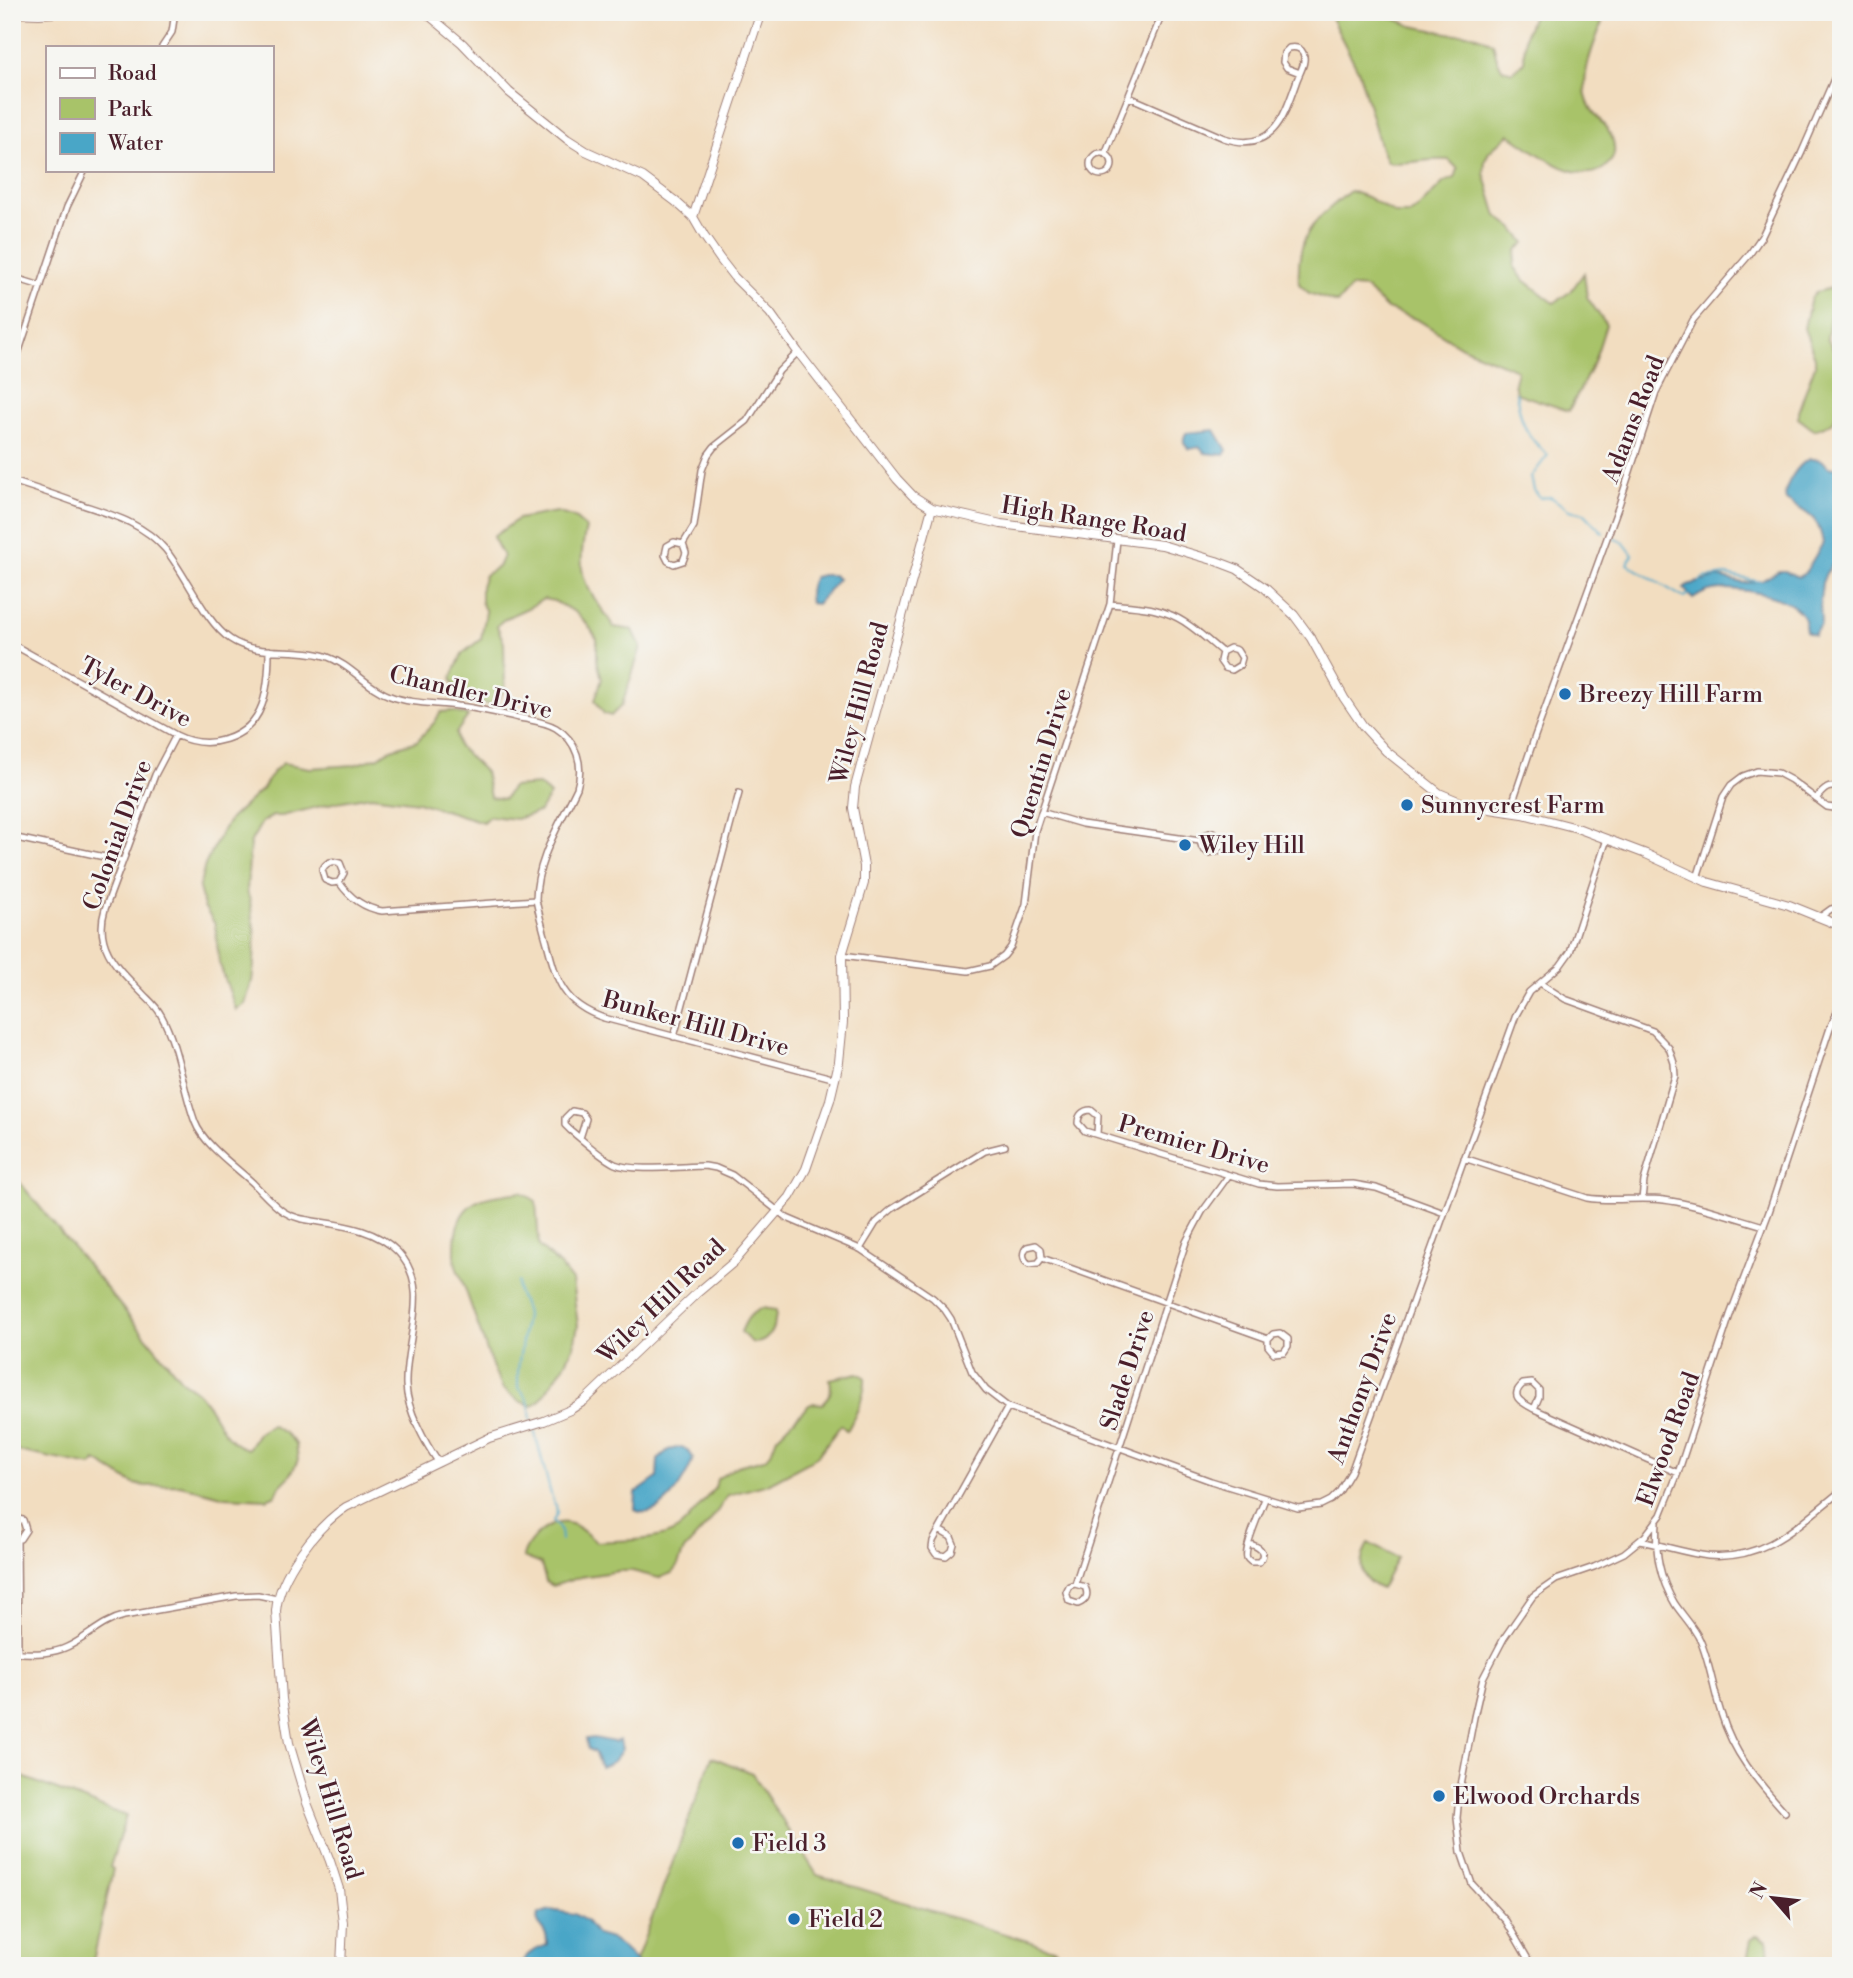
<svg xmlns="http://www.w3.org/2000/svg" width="1853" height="1978" viewBox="0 0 1853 1978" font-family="'Libre Bodoni',serif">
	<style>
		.green { fill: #a8c369; stroke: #79714a; stroke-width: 2 }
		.water { fill: #49a6c7; stroke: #4a6279; stroke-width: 2 }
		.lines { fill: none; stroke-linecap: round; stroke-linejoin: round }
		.stream { stroke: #49a6c7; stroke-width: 2 }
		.street-casing { stroke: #9e7e76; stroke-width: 8 }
		.secondary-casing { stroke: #9e7e76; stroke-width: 10 }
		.street { stroke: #fff; stroke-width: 5 }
		.secondary { stroke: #fff; stroke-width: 8 }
		.poi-dot { fill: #1f6fb2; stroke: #f6f6f2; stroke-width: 2.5 }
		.labels { text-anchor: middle; stroke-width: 5; stroke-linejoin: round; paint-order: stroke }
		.street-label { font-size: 24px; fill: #4a1f2b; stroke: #f6f6f2 }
		.poi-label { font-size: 24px; fill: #4a1f2b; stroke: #f6f6f2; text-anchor: start }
	</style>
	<rect width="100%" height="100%" fill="#f6f6f2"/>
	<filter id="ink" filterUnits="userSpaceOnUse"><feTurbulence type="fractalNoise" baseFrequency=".0143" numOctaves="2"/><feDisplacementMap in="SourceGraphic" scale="14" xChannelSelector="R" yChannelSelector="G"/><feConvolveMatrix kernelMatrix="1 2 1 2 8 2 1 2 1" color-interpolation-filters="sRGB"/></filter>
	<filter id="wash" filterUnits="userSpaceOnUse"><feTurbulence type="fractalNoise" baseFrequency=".00686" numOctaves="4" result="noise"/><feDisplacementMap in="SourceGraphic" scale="28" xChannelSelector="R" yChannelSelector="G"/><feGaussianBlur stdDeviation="1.57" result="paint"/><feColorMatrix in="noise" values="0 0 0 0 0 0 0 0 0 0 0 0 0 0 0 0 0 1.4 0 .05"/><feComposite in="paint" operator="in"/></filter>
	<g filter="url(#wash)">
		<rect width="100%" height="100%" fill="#f2ddc0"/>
		<path class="green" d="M1328,12H1379L1412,26L1453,34H1473L1493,43L1497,59L1502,69L1513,72L1524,62L1525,36L1534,12H1606C1597,38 1581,69 1586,96C1590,116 1614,128 1614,148C1615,154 1613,159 1609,163C1586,193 1531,149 1509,134L1489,152L1485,160L1484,173L1497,216L1513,228L1525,243L1517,250L1514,266L1523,279L1554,303L1571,291L1584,273L1587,297L1606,325L1594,362L1569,411L1516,393L1514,383L1517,370L1462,347L1418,320L1387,309L1365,288L1352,287L1337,303L1309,293L1299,284C1296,233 1313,222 1350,191L1367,197L1396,214H1409L1417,209L1444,182L1455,178L1458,169L1449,160C1428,158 1408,165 1387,162L1381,149L1359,72Z
			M1832,288L1834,291L1827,338L1831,346L1841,360V393L1835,419L1832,423L1814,430L1798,418V412L1815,365V358L1804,328L1811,298L1816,292Z
			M556,512L575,518L586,528C574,580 587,586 614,627L633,630L641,647L622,705L611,716L604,714L595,700L602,679L597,660V639L588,625L575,612L554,601L543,599C530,610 504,615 497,626L504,643L505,689L493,705L462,700L451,679L462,654L481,639L486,612L481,602V586L485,575L498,567L503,556L493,537L518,519Z
			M451,711L468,716L456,733L458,746L485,772L490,797L504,799L512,787L539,785L550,795L539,812L516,819L489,816L483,822L418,802L371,796L337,802L282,816H273L262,822L250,843L247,891L250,901L255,935L254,965L252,981L245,1004L236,1010L219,962L215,924L204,907L199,888L205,865L221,833L230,819L264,787L273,772L283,763L310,768L354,765L379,757L391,749L417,741L434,723L441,712Z
			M12,1173L183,1382C189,1386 197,1390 201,1396C217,1414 222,1443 248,1449L258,1433L271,1425L286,1434L296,1444L298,1460L290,1476L280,1486L276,1495L267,1499L225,1497L180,1485L146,1486L134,1484L96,1461L91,1466L12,1450Z
			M521,1192L536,1201L539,1246L561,1267L572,1281L578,1325L574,1346L564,1366L540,1400L532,1406L519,1401L503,1389L494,1371L461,1277C454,1266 455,1258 455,1246C456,1199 482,1197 521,1192Z
			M762,1308L776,1310C776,1322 771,1343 755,1343C750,1343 745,1336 741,1332C746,1320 750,1313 762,1308Z
			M858,1373L865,1377C866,1395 856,1415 847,1431L841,1425L818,1455L809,1462L768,1484L728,1495L710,1522L684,1550L678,1565L672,1573L659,1578L632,1571H619L581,1577L553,1586L546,1582L541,1564L523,1557C527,1539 553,1515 574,1525C582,1529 589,1536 596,1542C618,1540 660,1542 678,1529C690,1521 704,1499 715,1488L717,1479L737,1466L764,1459L771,1453L777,1437L809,1405L814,1403L822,1404C831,1396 832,1390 830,1379Z
			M1368,1543L1397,1558L1381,1589C1357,1578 1358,1564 1368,1543Z
			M712,1757L752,1773L817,1875L1056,1950L1050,1966H634Z
			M12,1773L126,1816L110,1867L113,1869L92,1966H12Z
			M1757,1935L1768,1941L1769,1966H1749L1748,1956L1751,1940Z"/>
		<path class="water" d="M1215,430L1227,450L1224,455L1205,453L1200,447L1190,449C1183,445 1182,440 1186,433Z
			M1810,459C1818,459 1823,459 1828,467L1833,468L1841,467V555L1826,573L1822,583L1820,601L1821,623L1814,635L1806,631C1805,625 1805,619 1802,615C1790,595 1734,586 1713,590C1706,591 1699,595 1693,599L1684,589L1688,585L1718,577L1743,583L1761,581L1779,571H1785L1798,577L1805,573L1823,543C1818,514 1808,515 1786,500C1782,487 1798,464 1810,459Z
			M822,575H833L838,579L817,604L810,603C808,593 809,585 814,577Z
			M682,1447L689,1451L693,1458C688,1477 660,1523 635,1510L636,1493L657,1478L658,1460L668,1450Z
			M594,1738L614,1742L620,1740L622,1749C616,1759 612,1764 601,1767L594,1752L588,1749L586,1739Z
			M550,1910L574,1914L586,1921L597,1935L614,1940L641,1966H520C526,1953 534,1950 547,1945C547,1942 547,1938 546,1935C543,1926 535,1925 538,1914Z"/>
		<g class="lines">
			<path class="stream" d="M1516,393C1521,422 1525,436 1548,455L1531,477L1534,490L1540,498L1551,497L1569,510L1584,513L1603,533
				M1613,538L1623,542L1633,555L1627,564L1684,598L1689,594
				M1700,582L1703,578L1726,575L1761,582
				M518,1282C515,1294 525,1303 526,1315L518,1369V1388C529,1397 530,1407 531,1421
				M533,1426L553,1502L556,1505L557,1513L553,1521L560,1530L561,1540"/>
		</g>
	</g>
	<g filter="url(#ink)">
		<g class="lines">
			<g class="street-casing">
				<path id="street" d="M162,47L172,32L175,12
					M1129,97L1224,138C1273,154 1284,117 1297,80C1300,72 1307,61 1303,53C1300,47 1294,47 1289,48L1284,53L1283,62L1287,68L1300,73
					M1090 164a11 11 0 1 1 22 0a11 11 0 1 1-22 0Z
					M1105,154L1163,12
					M12,277L41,286
					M12,372L67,207L85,170
					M12,481C34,488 56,495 77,503C109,514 142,522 165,549C186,574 205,622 230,639C258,658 296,646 328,657C351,665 367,688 390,696C411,704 436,703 458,706C477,708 496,713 515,717C529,720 544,721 556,728C577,741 584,765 577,788C560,824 536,860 536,900
					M683,544L686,553L683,561L674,564L668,561L665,555L667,546L674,542L683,544L694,526L702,470L708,455L714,447L747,421L779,371L798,352
					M1110,604C1128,606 1148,606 1166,613C1187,620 1205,638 1222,652L1220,661L1225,668L1232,670L1240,665L1242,658L1237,650L1230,648L1222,652
					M12,644L176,735C208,751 249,740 262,705C268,688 269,668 269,650
					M176,735L155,775L105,909C93,948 119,969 144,995C150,1001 157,1007 161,1015C179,1048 182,1087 195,1122C203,1144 236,1167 253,1183C263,1193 273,1205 284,1212C295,1219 308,1220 320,1222C348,1226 378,1231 398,1252C433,1288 404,1342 406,1385C407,1410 425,1443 439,1463
					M1816,799C1823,790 1831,781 1841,792
					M1041,812L1082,824L1200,841L1202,848L1208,853L1218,851L1222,845V838L1213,832L1204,835L1200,841
					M1509,813L1535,736L1619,505L1656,392L1693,320L1749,255L1762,236L1801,154L1841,63
					M12,837L123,861
					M1697,878L1723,797L1731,785L1743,776L1757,771L1778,773L1791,780L1827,807L1834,808L1841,802
					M339,882L332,883L325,880L322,870C326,862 332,860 340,863L344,873L339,882C350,898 363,908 382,911L536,900C539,915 543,929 547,943C557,982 563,1004 604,1018L836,1079
					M1820,917L1831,909L1841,907
					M842,955L968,971L990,966L1004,956L1011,947L1026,904L1035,831L1110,604L1117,540
					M1540,983L1565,999L1653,1031L1669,1048L1674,1063L1675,1076L1644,1181L1642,1199
					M674,1037L739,793
					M1097,1134L1098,1116L1091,1110C1083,1110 1078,1115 1078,1123L1085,1131L1259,1184L1277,1186L1353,1184L1376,1188L1444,1213
					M580,1138L586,1119L582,1113L572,1111L565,1118V1125L570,1130C584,1141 599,1156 615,1164C632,1172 684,1166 705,1166L716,1168L732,1175L787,1218L860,1249L933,1298L945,1310L951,1319L972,1372L986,1390L1008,1407L1211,1481L1298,1508L1321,1505L1331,1500L1339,1492L1351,1472L1516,1015L1529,992L1560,966L1570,952L1607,839
					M1464,1158L1587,1198C1612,1202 1638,1197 1664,1200C1697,1204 1731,1217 1764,1226
					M860,1249L876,1223L892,1209L985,1151L1005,1146
					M1042,1258L1038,1263L1029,1264C1022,1259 1022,1252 1027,1247L1036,1245L1041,1249L1042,1258L1268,1339V1346L1274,1353L1284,1352L1288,1346V1339L1280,1333L1273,1334L1268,1339
					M1534,1409L1539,1397V1390L1532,1383L1523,1384C1508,1397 1523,1403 1534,1409L1678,1473
					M12,1518L23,1520L26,1530L20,1539H12
					M1657,1522C1655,1552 1659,1578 1675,1604C1683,1616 1694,1627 1700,1640C1710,1663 1713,1689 1721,1713C1733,1753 1757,1781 1785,1812
					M939,1530L951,1537L954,1544L952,1551L946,1556L936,1554L932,1548L933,1541L1008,1407
					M17,1540L18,1653
					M1639,1541C1662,1545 1685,1553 1708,1556C1766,1561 1799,1524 1841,1491
					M1249,1544C1258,1546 1268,1552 1259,1562H1251C1250,1561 1248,1560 1247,1558C1243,1550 1261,1509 1265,1499
					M1075,1584L1085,1587C1089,1595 1086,1601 1078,1604L1069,1601L1066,1592L1069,1586L1075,1584L1186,1242L1202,1212L1229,1175
					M12,1653C30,1653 50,1655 67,1647C87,1638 102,1621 124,1616L236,1596L258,1595L277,1599
					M1532,1966L1506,1921L1472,1884L1461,1852L1457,1818L1459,1796L1474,1717L1483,1678L1504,1638L1533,1596L1556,1580L1594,1567L1624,1553L1645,1536L1661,1515L1678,1473L1730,1315L1769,1212L1830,1028L1841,1003"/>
			</g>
			<g class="secondary-casing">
				<path id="secondary" d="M425,12L462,43L509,92L567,139L586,151L643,177L675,201L693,217L704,236L720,259L734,277L770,313L798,352L897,479L913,496L932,508L1001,524L1162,545L1216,561L1237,569L1265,588L1294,615L1311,638L1344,698L1363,726L1386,751L1439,793L1470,806L1523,814L1577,828L1646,854L1707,882L1789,905L1841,926
					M12,13L39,14L69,12
					M693,217L761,12
					M341,1966L343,1923L339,1889L330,1861L307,1803L289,1743L282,1699L276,1611C279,1575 317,1526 346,1507L489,1438L544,1421L570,1410L584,1401L696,1294L735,1261L790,1197L806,1169L830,1100L839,1062L843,1022L842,955L864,883V866L853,808L855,787L932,508"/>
			</g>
			<use href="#street" class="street"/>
			<use href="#secondary" class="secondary"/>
		</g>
	</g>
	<g class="poi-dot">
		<circle cx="1565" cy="694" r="7"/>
		<circle cx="1407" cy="805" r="7"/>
		<circle cx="1185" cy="845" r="7"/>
		<circle cx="1439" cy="1796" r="7"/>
		<circle cx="738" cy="1843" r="7"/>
		<circle cx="794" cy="1919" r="7"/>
	</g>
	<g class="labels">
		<g class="street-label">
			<text transform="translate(1633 419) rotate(-69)" y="8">Adams Road</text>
			<text transform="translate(1094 519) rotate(9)" y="8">High Range Road</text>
			<text transform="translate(136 692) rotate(28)" y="8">Tyler Drive</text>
			<text transform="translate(471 692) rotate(13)" y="8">Chandler Drive</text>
			<text transform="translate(859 703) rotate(-75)" y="8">Wiley Hill Road</text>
			<text transform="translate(1041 763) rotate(-73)" y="8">Quentin Drive</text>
			<text transform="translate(117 835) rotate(-70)" y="8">Colonial Drive</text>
			<text transform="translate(696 1023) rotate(15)" y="8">Bunker Hill Drive</text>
			<text transform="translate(1194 1144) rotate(16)" y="8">Premier Drive</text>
			<text transform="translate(661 1301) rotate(-44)" y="8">Wiley Hill Road</text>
			<text transform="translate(1127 1370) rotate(-72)" y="8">Slade Drive</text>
			<text transform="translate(1362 1388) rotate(-70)" y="8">Anthony Drive</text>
			<text transform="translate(1668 1439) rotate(-70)" y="8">Elwood Road</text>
			<text transform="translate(331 1799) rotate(73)" y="8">Wiley Hill Road</text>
		</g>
		<g class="poi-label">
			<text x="1579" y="702">Breezy Hill Farm</text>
			<text x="1421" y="813">Sunnycrest Farm</text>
			<text x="1199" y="853">Wiley Hill</text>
			<text x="1453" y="1804">Elwood Orchards</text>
			<text x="752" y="1851">Field 3</text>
			<text x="808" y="1927">Field 2</text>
		</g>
	</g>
	<rect width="1853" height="1978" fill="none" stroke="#f6f6f2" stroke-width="42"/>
	<rect x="46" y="46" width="228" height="126" fill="#f6f6f2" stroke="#b1a0a2" stroke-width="2"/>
	<rect x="60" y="68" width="35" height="10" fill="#ffffff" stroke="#b1a0a2" stroke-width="2"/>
	<text x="108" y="80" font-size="21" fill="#4a1f2b">Road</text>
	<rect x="60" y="98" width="35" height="21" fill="#a8c369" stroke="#b1a0a2" stroke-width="2"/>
	<text x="108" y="116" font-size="21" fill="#4a1f2b">Park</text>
	<rect x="60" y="133" width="35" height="21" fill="#49a6c7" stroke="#b1a0a2" stroke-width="2"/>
	<text x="108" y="150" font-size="21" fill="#4a1f2b">Water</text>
	<g transform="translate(1773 1898) rotate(298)" stroke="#f6f6f2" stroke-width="5" paint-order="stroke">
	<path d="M0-5L12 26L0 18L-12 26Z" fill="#4a1f2b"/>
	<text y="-10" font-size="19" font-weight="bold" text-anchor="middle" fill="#4a1f2b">N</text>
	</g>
</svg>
